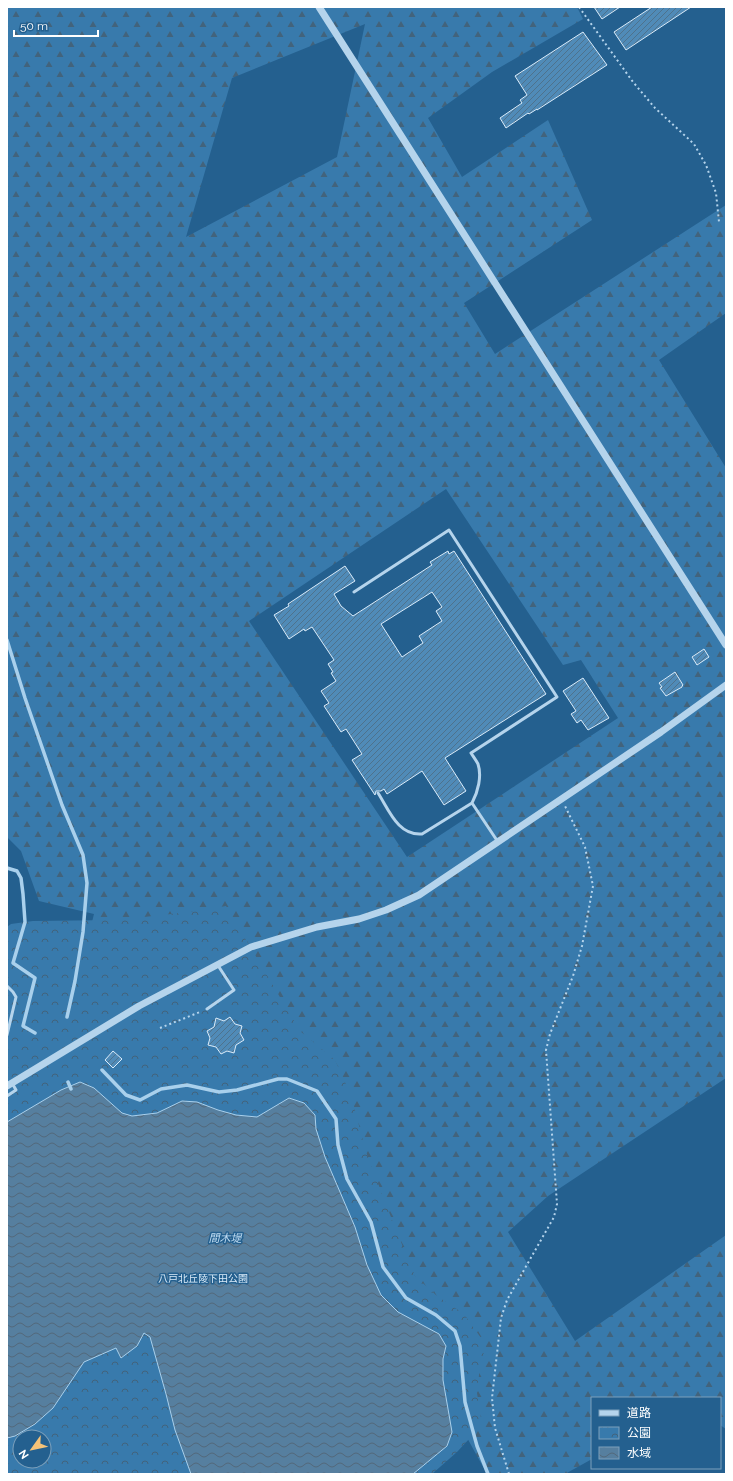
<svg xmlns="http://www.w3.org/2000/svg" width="733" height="1481" viewBox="0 0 733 1481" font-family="Raleway,'Noto Sans JP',sans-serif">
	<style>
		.forest { fill: url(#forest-firs); fill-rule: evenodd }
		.park { fill: url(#park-crowns); fill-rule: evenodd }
		.water { fill: url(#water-waves); stroke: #a9d0ec }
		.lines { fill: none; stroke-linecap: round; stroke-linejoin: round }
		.stream { stroke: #a9d0ec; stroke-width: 3.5 }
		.building { fill: url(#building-hatch); stroke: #daebf9; fill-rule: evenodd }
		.path { stroke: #b5d4ec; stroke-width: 2; stroke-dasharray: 2 3; stroke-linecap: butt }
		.service { stroke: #b5d4ec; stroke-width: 3 }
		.tertiary { stroke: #b5d4ec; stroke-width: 7 }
		.labels { text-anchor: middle; stroke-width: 3; stroke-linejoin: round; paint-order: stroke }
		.park-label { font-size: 10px; fill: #daebf9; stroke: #24608f }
		.water-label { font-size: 11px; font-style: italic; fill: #c1ddf3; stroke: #24608f }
	</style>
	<defs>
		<pattern id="forest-firs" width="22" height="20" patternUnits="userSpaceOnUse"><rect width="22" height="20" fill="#387aac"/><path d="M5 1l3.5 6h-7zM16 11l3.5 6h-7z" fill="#42637c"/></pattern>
		<pattern id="park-crowns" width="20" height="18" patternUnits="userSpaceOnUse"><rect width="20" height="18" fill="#387aac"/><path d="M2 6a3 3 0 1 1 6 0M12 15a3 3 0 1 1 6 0" fill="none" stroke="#42637c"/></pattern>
		<pattern id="water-waves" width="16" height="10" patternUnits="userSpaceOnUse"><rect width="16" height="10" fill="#567f9f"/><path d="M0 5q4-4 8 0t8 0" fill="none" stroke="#52687a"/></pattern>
		<pattern id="building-hatch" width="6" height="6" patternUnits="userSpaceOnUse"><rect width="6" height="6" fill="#508bb8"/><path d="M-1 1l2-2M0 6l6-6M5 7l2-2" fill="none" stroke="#4e728d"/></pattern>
	</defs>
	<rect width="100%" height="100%" fill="#24608f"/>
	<path class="forest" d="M7,7H577L583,19L492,72L428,118L462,177L548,120L592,220L464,303L495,354L726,205V313L659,360L726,468V1078L548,1196L508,1232L575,1341L726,1235V1429L720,1425V1398H592V1459L565,1474H487L465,1434L66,1028L94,914L39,901L21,851L7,837ZM365,24L337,157L186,237L232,78ZM446,489L563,665L581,660L618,718L407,857L249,621Z"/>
	<path class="park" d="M226,906L300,1031L335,1060L351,1095L366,1152L394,1225L415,1276L436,1295L464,1314L486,1345L480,1366L477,1393L482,1425L457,1452L432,1474H7V927L11,924L33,921L117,920L198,911ZM20,1437H44V1461H20Z"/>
	<path class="water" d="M80,1082L94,1088L122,1113L132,1116L157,1113L182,1101L197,1102L218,1110L236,1115L257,1117L289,1098L304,1103L315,1115L316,1129L325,1157L355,1227L367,1265L381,1295L398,1312L439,1334L446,1346L443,1359V1380L452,1432L447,1446L413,1474H191L175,1430L166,1394L150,1337L144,1333L137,1346L121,1358L116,1348L84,1362L53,1408L35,1424L15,1436L7,1438V1122L61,1090Z"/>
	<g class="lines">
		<path class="stream" d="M7,640L25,698L62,805L83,855L87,883L83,932L75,981L67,1017
			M7,868L17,871L21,878L23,894L25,922L13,963L35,978L23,1026L35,1033
			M102,1070L126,1095L140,1100L161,1089L187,1085L219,1092L237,1090L278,1079H287L317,1091L336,1119L338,1145L347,1179L371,1222L383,1267L406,1298L436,1315L455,1331L460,1346L465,1402L477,1446L488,1474
			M68,1082L71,1089"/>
	</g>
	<path class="building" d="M594,7H620L602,19Z
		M652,7H691L626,50L614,32Z
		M583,32L607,65L537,110V109L529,114L528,113L506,128L500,118L522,103L520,100L527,95L515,76Z
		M448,551L449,554L454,551L546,694L445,758L466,791L444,805L422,771L387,794L384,789L381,791H376L375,795L352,760L362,754L346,729L341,732L324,706L329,703L321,691L336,681L331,673L333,672L328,664L334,660L312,627L305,631L304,629L289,639L274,615L289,606L288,604L345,566L355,581L334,594L341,606L353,616L432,565L430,562ZM432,592L442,607L436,611L442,621L419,636L423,643L402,657L381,624Z
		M704,649L709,657L697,665L692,657Z
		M675,672L683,685L682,686V687L666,696L660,688L662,687L659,683Z
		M583,678L609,718L588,730L581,720L577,723L571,714L576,711L563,691Z
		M230,1017L235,1024L242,1026L240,1033L244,1040L236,1045L234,1053L227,1051L221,1054L216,1047L208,1045L210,1038L207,1031L214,1027L216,1018L224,1021Z
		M113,1051L122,1059L113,1068L105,1060Z"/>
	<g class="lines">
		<path class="path" d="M579,7L633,82L655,108L694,144L706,165L716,193L719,222
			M160,1028L200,1012
			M509,1474L495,1428L492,1398L501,1318L507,1300L554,1217L557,1204L546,1050L550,1034L573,976L582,946L593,886L585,847L565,806"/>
		<path class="service" d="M354,592L449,530L557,697L471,753C473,756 476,760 478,764C482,776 478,792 472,803
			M378,793C389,810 398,836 422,834L472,803L498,842
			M7,986L13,992L16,997L7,1035
			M207,1009L234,990L217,964
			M7,1096L16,1090L12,1083"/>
		<path class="tertiary" d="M319,7L726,645
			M7,1086L139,1006L251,947L317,927L359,919L386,910L419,895L661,732L726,685"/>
	</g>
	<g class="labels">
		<g class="park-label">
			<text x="203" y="1282">八戸北丘陵下田公園</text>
		</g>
		<g class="water-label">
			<text x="225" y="1242">間木堤</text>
		</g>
	</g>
	<rect width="733" height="1481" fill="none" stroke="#ffffff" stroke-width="16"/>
	<rect x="591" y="1397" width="130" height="72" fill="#24608f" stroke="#7ca0bc"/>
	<rect x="599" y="1410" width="20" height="6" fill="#b5d4ec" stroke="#7ca0bc"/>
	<text x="627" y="1417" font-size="12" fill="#ffffff">道路</text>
	<rect x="599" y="1427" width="20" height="12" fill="url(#park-crowns)" stroke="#7ca0bc"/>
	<text x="627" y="1437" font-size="12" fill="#ffffff">公園</text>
	<rect x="599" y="1447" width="20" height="12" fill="url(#water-waves)" stroke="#7ca0bc"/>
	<text x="627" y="1457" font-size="12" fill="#ffffff">水域</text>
	<g transform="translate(32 1449) rotate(237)"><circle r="19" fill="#24608f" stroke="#7ca0bc"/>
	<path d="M0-3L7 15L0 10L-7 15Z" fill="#f6c378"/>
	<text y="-6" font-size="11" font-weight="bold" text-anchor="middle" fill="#ffffff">N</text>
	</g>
	<path d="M14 30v6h84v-6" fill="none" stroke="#ffffff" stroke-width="2"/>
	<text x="20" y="30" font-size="12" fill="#ffffff" stroke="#24608f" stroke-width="3" paint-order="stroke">50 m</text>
</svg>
